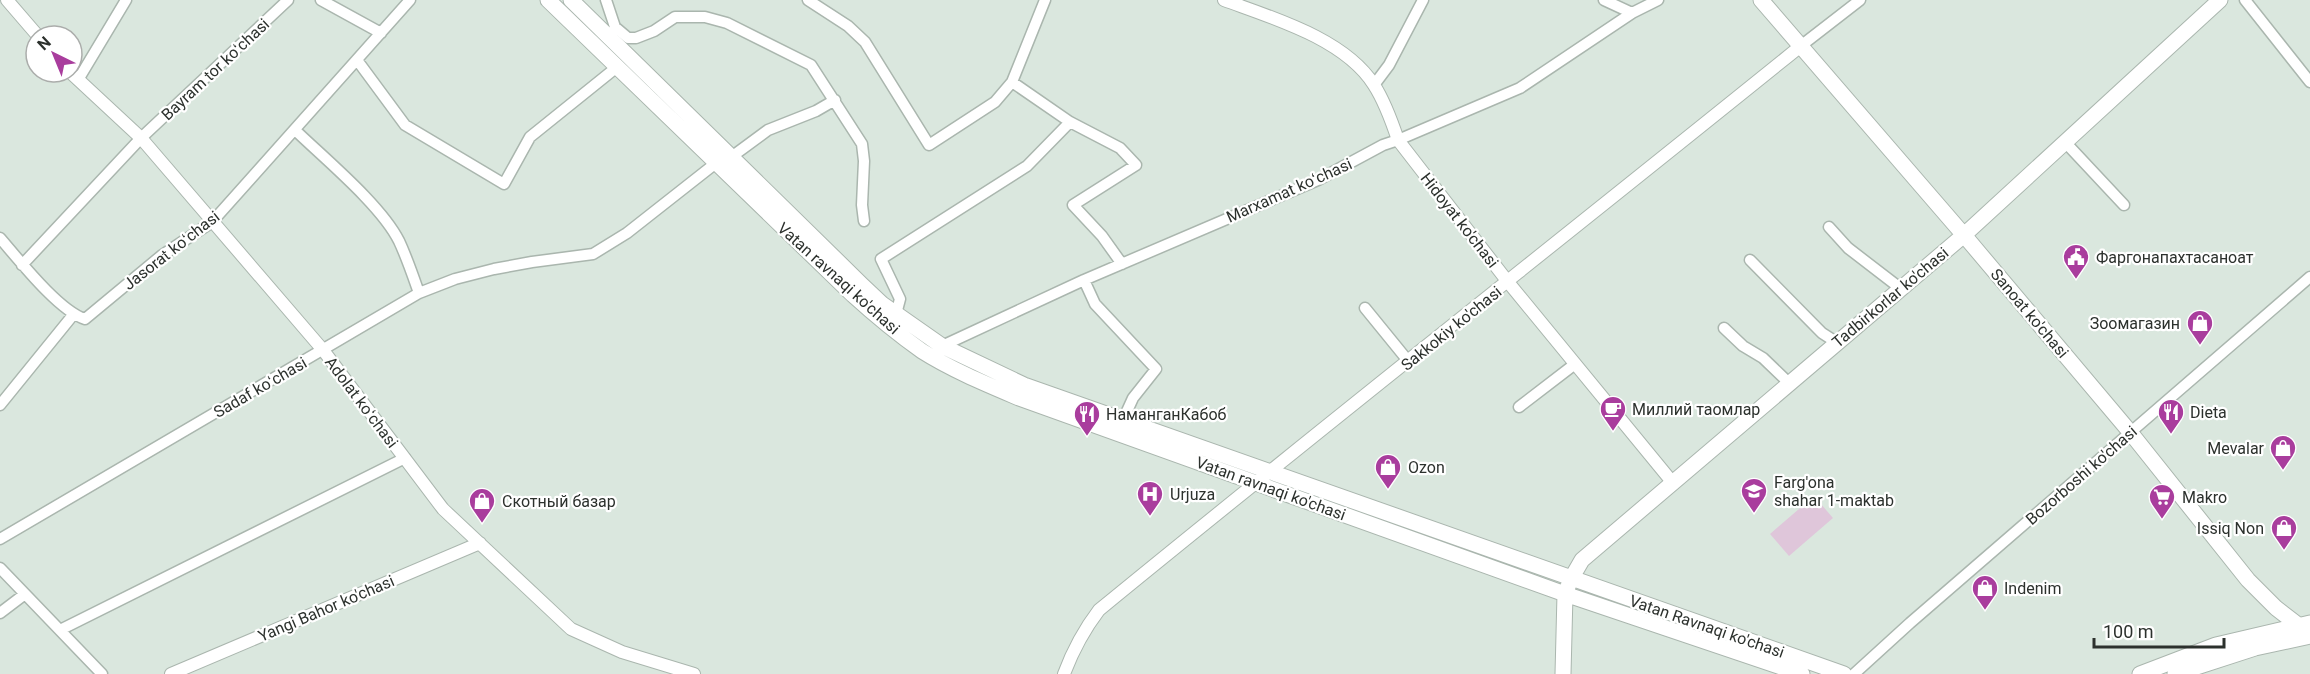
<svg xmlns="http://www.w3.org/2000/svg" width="2310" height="674" viewBox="0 0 2310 674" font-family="Roboto,sans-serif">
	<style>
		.green { fill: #dfc6da }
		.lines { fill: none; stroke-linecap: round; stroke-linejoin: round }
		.minor-casing { stroke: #aab6ae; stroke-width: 13 }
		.tertiary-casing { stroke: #aab6ae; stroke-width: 14 }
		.secondary-casing { stroke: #aab6ae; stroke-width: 17 }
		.minor { stroke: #fff; stroke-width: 10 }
		.tertiary { stroke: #fff; stroke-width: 12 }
		.secondary { stroke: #fff; stroke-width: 15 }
		.labels { text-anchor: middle; stroke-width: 4.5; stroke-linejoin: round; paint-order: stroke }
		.street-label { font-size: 16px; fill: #2c312d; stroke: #fff }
		.poi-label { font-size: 16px; fill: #2c312d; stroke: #fff; text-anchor: start }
	</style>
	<rect width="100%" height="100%" fill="#dae7de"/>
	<path class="green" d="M1814,496L1833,518L1789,556L1770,534Z"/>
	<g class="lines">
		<g class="minor-casing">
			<path id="minor" d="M321,0L381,33
				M606,0L615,27L613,32
				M808,0L848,26L865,42L929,145L995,102L1012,82L1045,0
				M1604,0L1632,13
				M2245,0L2310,82
				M615,27L628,38H636L654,31L675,17H705L727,23L811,65L862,144L864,161L862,205L864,221
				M1802,45L1860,0
				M357,60L405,125L504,184L530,137L617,67
				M78,80L126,0
				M1012,82L1070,122L1120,148L1136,165L1073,205L1102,236L1122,264
				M1374,85L1389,65L1423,0
				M295,130C325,159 381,205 399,241C407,258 413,276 419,293
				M2065,142L2124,205
				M730,158L768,130L816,111L835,100
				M1829,227L1848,248L1900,288
				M0,238C19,260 59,311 85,319L161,256L212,222L410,0
				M1750,260L1822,333L1836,342
				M22,265L141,138L288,0
				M1084,280L1095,304L1156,369L1133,398L1123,420
				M1365,308L1409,362
				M896,314L900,299L881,259L1027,166L1070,122
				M1724,328L1743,346L1763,358L1789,383
				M942,346L1084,280L1318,180L1383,145L1398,140L1520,88L1632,13L1658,0
				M0,405L73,315
				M1519,407L1575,364
				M0,539L419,293L455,279L494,269L532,262L593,254L627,233L716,163
				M0,568L102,674
				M0,613L25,594
				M60,630L405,458
				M1854,674L1910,623L2310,277"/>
		</g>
		<g class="tertiary-casing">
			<path id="tertiary" d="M7,0L38,36
				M1224,0C1273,18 1345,39 1374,85C1385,102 1392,122 1398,140L1508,282L1673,483
				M70,72L141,138L323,350L443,509L571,629L622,652L694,674
				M171,674L480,543
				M1064,674C1073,650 1083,631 1099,610C1331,420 1568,234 1802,45"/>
		</g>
		<g class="secondary-casing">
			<path id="secondary" d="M548,0L853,295C875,315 898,334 922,351C952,370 986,384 1019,398L1565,594L1802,674
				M571,0L862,285L882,304L942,346L1024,385L1844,674
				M1761,0L1969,241L2130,432L2248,580L2276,608L2298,625
				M1563,674L1565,594L1571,579L1582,560L1964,235L2220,0
				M2140,674L2216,645L2310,623
				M2175,674L2255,648L2310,636"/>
		</g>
		<use href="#minor" class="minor"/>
		<use href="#tertiary" class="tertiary"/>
		<use href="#secondary" class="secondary"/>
	</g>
	<defs>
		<g id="civic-pin" transform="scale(1.35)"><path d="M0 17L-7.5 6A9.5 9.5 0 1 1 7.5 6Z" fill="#a93d9d" stroke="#fff"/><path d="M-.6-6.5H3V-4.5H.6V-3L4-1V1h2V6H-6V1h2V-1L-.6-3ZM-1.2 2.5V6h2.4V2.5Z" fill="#fff"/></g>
		<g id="shop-pin" transform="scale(1.35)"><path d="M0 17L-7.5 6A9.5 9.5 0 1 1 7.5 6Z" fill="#a93d9d" stroke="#fff"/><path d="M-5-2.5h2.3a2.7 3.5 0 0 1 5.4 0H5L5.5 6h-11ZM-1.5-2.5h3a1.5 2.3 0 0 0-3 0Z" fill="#fff"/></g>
		<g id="cafe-pin" transform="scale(1.35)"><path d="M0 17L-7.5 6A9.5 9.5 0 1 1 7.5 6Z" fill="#a93d9d" stroke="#fff"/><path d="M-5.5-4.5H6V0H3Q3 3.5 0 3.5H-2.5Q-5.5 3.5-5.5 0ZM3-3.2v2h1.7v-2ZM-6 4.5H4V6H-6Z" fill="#fff"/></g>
		<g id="restaurant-pin" transform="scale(1.35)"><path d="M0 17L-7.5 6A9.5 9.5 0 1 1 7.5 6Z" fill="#a93d9d" stroke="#fff"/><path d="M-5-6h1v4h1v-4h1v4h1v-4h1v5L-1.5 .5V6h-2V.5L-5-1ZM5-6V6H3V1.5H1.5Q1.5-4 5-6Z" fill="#fff"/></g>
		<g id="school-pin" transform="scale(1.35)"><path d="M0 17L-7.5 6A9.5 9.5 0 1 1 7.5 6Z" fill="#a93d9d" stroke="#fff"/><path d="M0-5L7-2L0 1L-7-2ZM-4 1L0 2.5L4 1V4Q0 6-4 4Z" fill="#fff"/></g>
		<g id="hospital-pin" transform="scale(1.35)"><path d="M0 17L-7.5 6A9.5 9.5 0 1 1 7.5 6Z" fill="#a93d9d" stroke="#fff"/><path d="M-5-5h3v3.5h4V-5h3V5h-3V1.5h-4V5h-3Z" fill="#fff"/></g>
		<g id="supermarket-pin" transform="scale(1.35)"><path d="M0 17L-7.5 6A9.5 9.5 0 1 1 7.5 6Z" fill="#a93d9d" stroke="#fff"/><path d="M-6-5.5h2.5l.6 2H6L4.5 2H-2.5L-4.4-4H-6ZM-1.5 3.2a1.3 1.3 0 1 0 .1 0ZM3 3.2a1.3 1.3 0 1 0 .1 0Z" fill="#fff"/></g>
	</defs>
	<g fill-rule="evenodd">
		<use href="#civic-pin" x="2076" y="257"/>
		<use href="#shop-pin" x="2200" y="323"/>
		<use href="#cafe-pin" x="1613" y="409"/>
		<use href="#restaurant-pin" x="2171" y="412"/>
		<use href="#restaurant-pin" x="1087" y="414"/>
		<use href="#shop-pin" x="2283" y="448"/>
		<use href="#shop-pin" x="1388" y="467"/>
		<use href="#school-pin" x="1754" y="491"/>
		<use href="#hospital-pin" x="1150" y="494"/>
		<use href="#supermarket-pin" x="2162" y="497"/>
		<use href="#shop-pin" x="482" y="501"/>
		<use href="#shop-pin" x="2284" y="528"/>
		<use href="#shop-pin" x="1985" y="588"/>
	</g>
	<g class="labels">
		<g class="street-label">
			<text transform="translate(215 69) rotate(-43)" y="6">Bayram tor koʻchasi</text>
			<text transform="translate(1289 190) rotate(-24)" y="6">Marxamat koʻchasi</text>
			<text transform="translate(1460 220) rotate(52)" y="6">Hidoyat ko'chasi</text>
			<text transform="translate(171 250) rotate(-38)" y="6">Jasorat koʻchasi</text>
			<text transform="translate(839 278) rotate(42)" y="6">Vatan ravnaqi ko'chasi</text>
			<text transform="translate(1890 297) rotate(-40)" y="6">Tadbirkorlar ko'chasi</text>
			<text transform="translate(2030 313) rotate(50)" y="6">Sanoat ko'chasi</text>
			<text transform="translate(1451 328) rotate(-39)" y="6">Sakkokiy ko'chasi</text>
			<text transform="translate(260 387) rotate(-30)" y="6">Sadaf koʻchasi</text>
			<text transform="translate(362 402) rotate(53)" y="6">Adolat koʻchasi</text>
			<text transform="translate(2081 475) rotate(-41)" y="6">Bozorboshi ko'chasi</text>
			<text transform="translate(1271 488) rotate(20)" y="6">Vatan ravnaqi ko'chasi</text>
			<text transform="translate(326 608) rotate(-23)" y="6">Yangi Bahor ko'chasi</text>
			<text transform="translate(1707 626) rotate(19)" y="6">Vatan Ravnaqi ko'chasi</text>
		</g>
		<g class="poi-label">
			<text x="2096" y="263">Фаргонапахтасаноат</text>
			<text x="2180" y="329" text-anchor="end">Зоомагазин</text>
			<text x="1632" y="415">Миллий таомлар</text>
			<text x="2190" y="418">Dieta</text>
			<text x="1106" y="420">НаманганКабоб</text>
			<text x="2264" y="454" text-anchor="end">Mevalar</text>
			<text x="1408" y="473">Ozon</text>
			<text x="1774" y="488">Farg'ona<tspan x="1774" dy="18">shahar 1-maktab</tspan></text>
			<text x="1170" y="500">Urjuza</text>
			<text x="2182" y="503">Makro</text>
			<text x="502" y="507">Скотный базар</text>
			<text x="2264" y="534" text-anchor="end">Issiq Non</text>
			<text x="2004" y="594">Indenim</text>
		</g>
	</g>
	<g transform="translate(54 54) rotate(317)"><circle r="28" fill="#ffffff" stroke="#abadab" stroke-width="1.5"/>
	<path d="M0-4.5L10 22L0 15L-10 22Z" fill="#a93d9d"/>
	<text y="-9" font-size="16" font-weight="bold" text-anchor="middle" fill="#2c312d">N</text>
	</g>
	<path d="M2094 638v9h130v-9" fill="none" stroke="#2c312d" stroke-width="3"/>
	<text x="2103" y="638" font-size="18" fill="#2c312d" stroke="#ffffff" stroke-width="4.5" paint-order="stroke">100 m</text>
</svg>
